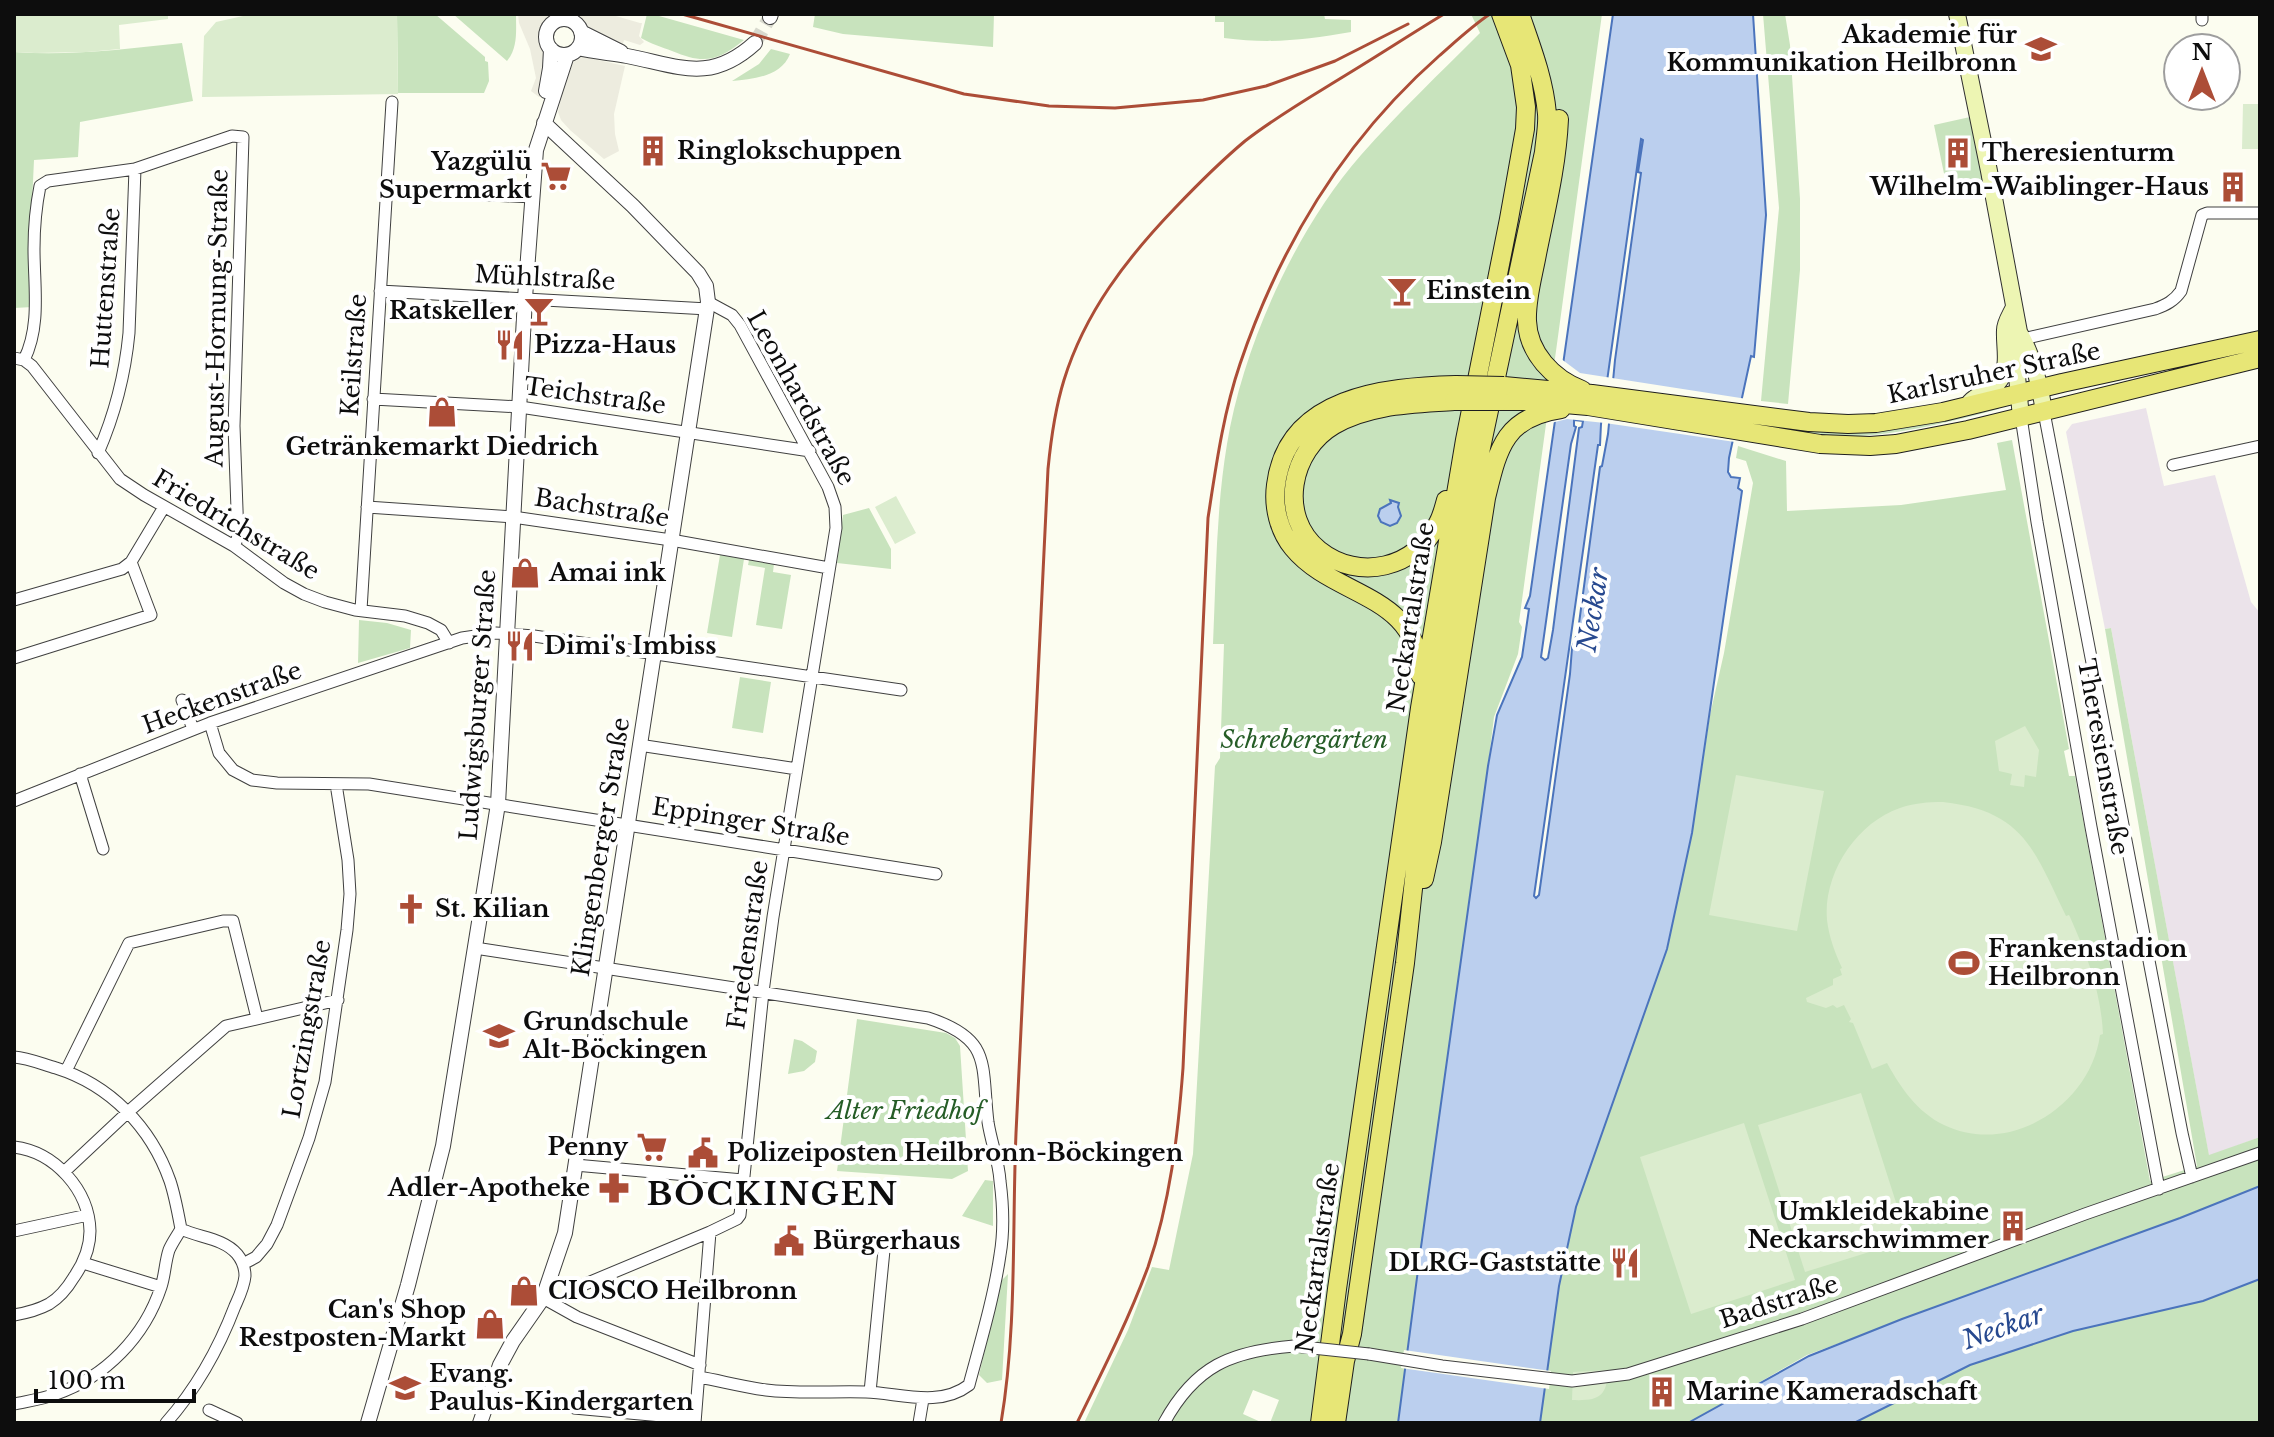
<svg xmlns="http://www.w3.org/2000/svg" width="2274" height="1437" viewBox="0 0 2274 1437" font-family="'Libre Baskerville',serif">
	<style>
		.industrial { fill: #ebe3ea }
		.green { fill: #c8e3bd }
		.pitch { fill: #dbecce }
		.plaza { fill: #edecdf }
		.water { fill: #bbcfee; stroke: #4b74bc; stroke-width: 2; fill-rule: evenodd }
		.pier { fill: #fcfdf0 }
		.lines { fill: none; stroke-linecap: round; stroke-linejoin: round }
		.tertiary-tunnel { stroke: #d8d9ce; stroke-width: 14; stroke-dasharray: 14 7; stroke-linecap: butt }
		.minor-casing { stroke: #404040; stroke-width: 13 }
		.tertiary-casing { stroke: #404040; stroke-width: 16 }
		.secondary-casing { stroke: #2f2f2f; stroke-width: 18 }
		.primary-casing { stroke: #1e1e1e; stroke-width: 20 }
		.minor { stroke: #fff; stroke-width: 11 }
		.tertiary { stroke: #fff; stroke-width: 14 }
		.secondary { stroke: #edf5b3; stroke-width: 16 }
		.primary { stroke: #e7e676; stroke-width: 18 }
		.rail { stroke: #ac4d37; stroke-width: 3 }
		.minor-bridge-casing { stroke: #404040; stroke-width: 13; stroke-linecap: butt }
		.primary-bridge-casing { stroke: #1e1e1e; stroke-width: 20; stroke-linecap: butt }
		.minor-bridge { stroke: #fff; stroke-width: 11 }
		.primary-bridge { stroke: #e7e676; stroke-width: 18 }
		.labels { text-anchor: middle; stroke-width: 8; stroke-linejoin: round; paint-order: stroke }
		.poi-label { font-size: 24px; font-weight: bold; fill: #0d0d0d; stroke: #fff; text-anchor: start }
		.street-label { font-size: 24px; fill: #0d0d0d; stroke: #fff }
		.park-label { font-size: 24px; font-style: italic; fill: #265d27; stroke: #fff }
		.water-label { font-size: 26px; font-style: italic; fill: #27498f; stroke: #fff }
		.district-label { font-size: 32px; font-weight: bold; letter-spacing: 2px; fill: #0d0d0d; stroke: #fff }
	</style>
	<rect width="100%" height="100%" fill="#fcfdf0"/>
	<path class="industrial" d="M2146,408L2164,486L2215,475L2251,602L2260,613V1137L2209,1156L2111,628L2105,629L2066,432L2072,424Z"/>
	<path class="green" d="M397,14H435L485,57V61L488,62L489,81L484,93H398Z
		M453,14H516C516,31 518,48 507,61Z
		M647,14H652L744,40C717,62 703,64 672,51C662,47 651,44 641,38Z
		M815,14H994L993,47L843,34L813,27Z
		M1215,14H1324L1325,19L1351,20V32C1306,40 1270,44 1224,38V22H1215Z
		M1471,14H1602L1519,622L1522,627L1518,654L1494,717L1479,839L1421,1247L1398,1423H1270L1279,1400L1253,1390L1243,1414L1263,1423H1084L1128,1330L1152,1267L1169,1270L1193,1154L1215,766L1220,758L1224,644H1213C1216,577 1216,510 1227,444C1243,346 1296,229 1361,155C1399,112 1440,73 1480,33Z
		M1763,14H1785L1790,45L1800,199V270L1788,404L1761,401L1779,208Z
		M182,43L193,101L80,122L78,157L34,160L30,246L33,307L14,308V52C70,56 126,49 182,43Z
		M771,49L790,54C781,77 753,79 732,81L759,64Z
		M1970,117L1984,185L1948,193L1934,125Z
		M1998,405L1999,409C1946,423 1894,436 1839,437C1821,437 1802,433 1784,431V427L1836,433L1867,431Z
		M2012,440L2069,749L2064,751L2069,776H2075L2150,1181L2197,1166L2105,629L2111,628L2209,1155L2260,1137V1186L2180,1218L1807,1355L1688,1423H1540L1559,1286L1576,1207L1667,949L1692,833L1710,715L1724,653L1753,483L1746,461L1736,458L1738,446L1786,461L1787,511L1901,505L2006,490L1997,443Z
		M869,508L891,549V569L837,563L843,515Z
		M720,555L744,559L732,637L707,633Z
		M749,560L774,564L773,572L791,575L782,629L756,625L765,568L748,565Z
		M359,620L387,623L411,630L410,648L358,663Z
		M740,677L771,682L763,733L732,728Z
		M857,1019L946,1033L955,1038L960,1046L968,1171L952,1179L837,1171Z
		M794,1039L802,1041L817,1051L815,1062L804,1071L788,1074Z
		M985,1180L993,1181V1226L962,1216Z
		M1008,1274L1002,1380L987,1383L979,1375L1001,1281Z
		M2260,1279V1423H1854L1970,1365L2073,1331L2203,1301Z"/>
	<path class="pitch" d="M14,14H168V19L119,25L120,49L87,52L35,53L14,52Z
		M252,14H397L398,94L202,97L204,36L216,22Z
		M2243,104H2260V149H2242Z
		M896,496L916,533L895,544L875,507Z
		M2025,726L2039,750L2036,777L2025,775L2024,787L2010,785L2012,774L1999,771L1995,741Z
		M1736,775L1824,791L1797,931L1709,915Z
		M1943,802C2024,811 2034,850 2066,916L2069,915L2070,917C2087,955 2101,992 2103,1034L2100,1035C2091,1104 2011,1157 1944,1125C1917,1112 1901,1088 1887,1063L1872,1069L1853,1023L1849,1022L1851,1019L1844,1005L1837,1008L1833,1005L1826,1008L1807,1002L1806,998L1833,985V979L1842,975L1840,969L1842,968C1835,953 1829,937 1827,920C1823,874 1856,823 1900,808C1914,803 1928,802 1943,802Z
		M1861,1093L1908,1240L1805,1272L1758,1125Z
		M1744,1123L1795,1280L1691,1314L1640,1157Z
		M1608,1370C1607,1397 1599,1401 1572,1400L1573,1372Z"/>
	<path class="plaza" d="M518,14H568H560L548,20L542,31L541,43L548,60L542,97H539L531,91L536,78L530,49L519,23Z
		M571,14H609L640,23H642L639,36L644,42L640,45L624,40L623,44L601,35Z
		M580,56L625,66L614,114L615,134L619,151L604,159L570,130L561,120L558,112L569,62Z"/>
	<path class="water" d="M1613,14H1753L1766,215L1754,357L1751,356L1729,458L1728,472L1731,477L1740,478L1738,488L1742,491L1692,833L1667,949L1576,1207L1559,1286L1540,1423H1398L1421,1247L1488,766L1497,715L1522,657L1529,609L1525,608L1530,596ZM1641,139L1643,140L1638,172L1641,173L1615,360L1608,434L1602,466L1600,467L1578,631L1572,648L1570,674L1539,895L1536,898L1534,896L1598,445H1600L1601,424ZM1574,420L1583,421L1582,427L1579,428L1553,630L1548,658L1545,660L1541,657L1571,444L1576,427L1574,426Z
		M1390,500L1399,503L1398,507L1401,516L1397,523L1390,526L1381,522L1378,516L1380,509L1391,503Z
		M2260,1186V1279L2203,1301L2073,1331L1970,1365L1854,1423H1688L1809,1356L1902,1319L2180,1218Z"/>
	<path class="pier" d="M1560,358L1580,373L1747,399L1735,442L1605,423V421V423L1567,419L1551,423Z
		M1404,1350L1551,1371L1549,1389L1401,1368Z"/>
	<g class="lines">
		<path class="tertiary-tunnel" d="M755,43L770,17"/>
		<g class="minor-casing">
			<path id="minor" d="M2202,14V20
				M386,190L533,197
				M380,291L708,309
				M2023,339L2155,309C2166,305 2174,301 2181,291L2202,215L2207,213H2260
				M14,358L24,360L32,366L120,479L144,495L234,546L284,583L304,594L325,602L355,610L405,616L428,623L441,630L449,643
				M24,360C41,326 34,286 34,249C34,228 36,206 40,186L48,181L135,169L232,136L243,137L234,426L238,537L234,546
				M373,399L520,407L810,451
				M2044,412L2182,1133L2192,1177
				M2021,417L2037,522L2091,827L2159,1189
				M98,453C115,414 125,375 129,333L135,169
				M2173,465L2260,446
				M367,507L513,517L671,540L829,568
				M14,600L122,569L131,562
				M361,610L392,102
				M14,658L151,615L131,562L164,507
				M182,700L193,729
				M210,723L219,753L233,770L252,780L277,783L369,784L936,874
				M639,745L797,769
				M80,774L103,849
				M14,801L210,723L462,638L496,633L534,636L901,690
				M475,948L928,1018C993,1039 981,1065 988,1122C991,1142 999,1162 1000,1181C1003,1204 1004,1232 1000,1255C994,1297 980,1344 969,1385C939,1408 899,1393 866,1392C833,1391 799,1394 766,1390C744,1387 721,1381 699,1377
				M14,1057C28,1058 42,1064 56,1068C110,1085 151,1127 170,1181C175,1196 178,1213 181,1229C200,1238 223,1238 237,1254C242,1260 245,1268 245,1276C244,1287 239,1297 235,1306C219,1348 196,1389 166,1423
				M66,1071L129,943L223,921H233L257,1018
				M14,1147C55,1152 89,1190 90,1231C90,1248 83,1264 74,1277C68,1287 59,1298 49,1304C38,1310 26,1313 14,1315
				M575,1165L743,1180
				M64,1172L128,1112L226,1026L338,1000
				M14,1231L88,1215
				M83,1263L161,1287
				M243,1264L256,1257L267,1244L277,1225L309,1138L325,1082L347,930L350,894L348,860L336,784
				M583,1285L710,1232
				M543,1298L577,1317L700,1365
				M1369,1354L1442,1366L1572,1381L1628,1374L1802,1319L2085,1214L2260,1153
				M870,1392L885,1240
				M14,1404C28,1401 43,1399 56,1394C106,1377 145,1336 161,1287C165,1275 165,1262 169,1250C172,1243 177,1236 181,1229
				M574,1408L695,1419
				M209,1410L237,1423
				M695,1423L710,1232L737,1219L740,1215L763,992L773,917L836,528L835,507L828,487L740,325L732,315L708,302
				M919,1423L923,1399
				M1164,1423C1195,1366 1231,1351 1294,1346"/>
		</g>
		<g class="tertiary-casing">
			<path id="tertiary" d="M770,17L771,14
				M546 37a18 18 0 1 1 36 0a18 18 0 1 1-36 0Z
				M581,32L621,52
				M578,48C594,52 611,53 627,56C679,66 710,84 755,43
				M546,91L550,68L551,49
				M368,1423L408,1285L443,1146L498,804L525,298L536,150L567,55
				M480,1423L500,1365L513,1341L543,1298L565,1233L708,302L706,286L698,273L633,206L544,123"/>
		</g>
		<g class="secondary-casing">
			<path id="secondary" d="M1957,14L1989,171L2019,332L2015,356L2021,417
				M2019,332C2033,356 2040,385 2044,412
				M1970,402C1979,392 1993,392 2000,380C2010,364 2004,347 2005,330C2005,322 2011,314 2014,307"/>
		</g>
		<g class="primary-casing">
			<path id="primary" d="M1559,119C1557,165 1546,209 1537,254C1533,276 1526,299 1527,321C1528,353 1553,379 1582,390
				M1504,386L1592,394L1809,422L1848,424L1876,423L1943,412L2062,383L2260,340
				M1501,401H1530L1588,406L1820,444L1870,446L1896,444L1968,430L2260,358
				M1446,500C1444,507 1442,516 1438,523C1416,568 1359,582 1319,550C1277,516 1291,450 1334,425C1370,404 1414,404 1454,401
				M1420,675C1419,593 1334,598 1293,548C1279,531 1273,507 1276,485C1287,396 1385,387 1456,385
				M1424,879L1432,842L1486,498C1498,449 1504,417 1561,409
				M1320,1423L1337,1289L1420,708L1465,440L1509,219L1525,129L1526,107L1520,65L1501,14
				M1336,1423L1345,1361L1352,1334L1405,963L1419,833L1453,607L1481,448L1544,152C1545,140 1548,126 1547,114C1544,79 1531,46 1520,14"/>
		</g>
		<use href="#minor" class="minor"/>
		<use href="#tertiary" class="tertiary"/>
		<use href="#secondary" class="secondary"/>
		<use href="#primary" class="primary"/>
		<path class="rail" d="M682,14L964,94L1049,106L1115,108L1203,100L1266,86L1335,61L1408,24
			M1001,1423C1017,1328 1012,1230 1016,1133C1027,912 1037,690 1048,469C1051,438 1055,409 1064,380C1085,312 1127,258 1175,208C1197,185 1220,162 1245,141C1277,116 1312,96 1346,75C1379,55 1411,34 1444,14
			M1077,1423C1102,1372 1128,1321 1148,1267C1170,1203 1178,1135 1183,1068L1208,518C1216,466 1223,414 1240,364C1280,246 1345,139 1439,56C1455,42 1472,26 1490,14"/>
		<g class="minor-bridge-casing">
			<path id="minor-bridge" d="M1294,1346L1369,1354"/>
		</g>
		<g class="primary-bridge-casing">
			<path id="primary-bridge" d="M1456,385L1504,386
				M1454,401H1501"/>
		</g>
		<use href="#minor-bridge" class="minor-bridge"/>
		<use href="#primary-bridge" class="primary-bridge"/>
	</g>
	<defs>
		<g id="school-bare" transform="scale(2.4)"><path d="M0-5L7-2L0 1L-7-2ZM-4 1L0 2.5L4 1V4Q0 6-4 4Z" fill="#ac4d37" stroke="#fff" stroke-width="2.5" paint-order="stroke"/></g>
		<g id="building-bare" transform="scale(2.4)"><path d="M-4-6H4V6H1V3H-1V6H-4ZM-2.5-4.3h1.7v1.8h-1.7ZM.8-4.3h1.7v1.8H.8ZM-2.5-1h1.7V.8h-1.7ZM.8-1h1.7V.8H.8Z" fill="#ac4d37" stroke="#fff" stroke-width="2.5" paint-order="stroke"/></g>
		<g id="supermarket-bare" transform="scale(2.4)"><path d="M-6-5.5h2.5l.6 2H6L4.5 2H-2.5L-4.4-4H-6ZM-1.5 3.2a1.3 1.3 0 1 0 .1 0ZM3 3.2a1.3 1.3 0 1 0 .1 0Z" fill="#ac4d37" stroke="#fff" stroke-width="2.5" paint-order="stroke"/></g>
		<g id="bar-bare" transform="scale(2.4)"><path d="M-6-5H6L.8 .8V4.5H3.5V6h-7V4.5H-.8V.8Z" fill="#ac4d37" stroke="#fff" stroke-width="2.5" paint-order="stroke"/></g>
		<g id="restaurant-bare" transform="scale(2.4)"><path d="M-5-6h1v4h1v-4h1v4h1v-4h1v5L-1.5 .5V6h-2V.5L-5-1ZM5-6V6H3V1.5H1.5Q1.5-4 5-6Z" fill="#ac4d37" stroke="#fff" stroke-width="2.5" paint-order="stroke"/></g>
		<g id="shop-bare" transform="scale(2.4)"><path d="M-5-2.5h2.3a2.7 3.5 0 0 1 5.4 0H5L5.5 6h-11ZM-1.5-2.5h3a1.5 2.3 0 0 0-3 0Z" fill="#ac4d37" stroke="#fff" stroke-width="2.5" paint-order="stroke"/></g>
		<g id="church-bare" transform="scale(2.4)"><path d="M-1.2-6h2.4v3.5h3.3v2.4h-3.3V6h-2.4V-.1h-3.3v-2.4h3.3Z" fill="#ac4d37" stroke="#fff" stroke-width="2.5" paint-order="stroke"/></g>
		<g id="stadium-bare" transform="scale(2.4)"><path d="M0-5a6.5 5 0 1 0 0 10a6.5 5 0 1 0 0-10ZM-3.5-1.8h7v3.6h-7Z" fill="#ac4d37" stroke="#fff" stroke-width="2.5" paint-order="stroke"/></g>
		<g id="civic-bare" transform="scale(2.4)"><path d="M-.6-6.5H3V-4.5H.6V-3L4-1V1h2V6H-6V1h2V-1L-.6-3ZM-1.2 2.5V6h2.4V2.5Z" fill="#ac4d37" stroke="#fff" stroke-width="2.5" paint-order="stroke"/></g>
		<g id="pharmacy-bare" transform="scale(2.4)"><path d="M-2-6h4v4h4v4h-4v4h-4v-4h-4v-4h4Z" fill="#ac4d37" stroke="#fff" stroke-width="2.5" paint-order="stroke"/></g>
	</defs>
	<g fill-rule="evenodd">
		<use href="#school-bare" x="2041" y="49"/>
		<use href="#building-bare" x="653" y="151"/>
		<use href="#building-bare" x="1958" y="153"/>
		<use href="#supermarket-bare" x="556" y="176"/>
		<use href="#building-bare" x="2233" y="187"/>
		<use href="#bar-bare" x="1402" y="291"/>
		<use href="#bar-bare" x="539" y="311"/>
		<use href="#restaurant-bare" x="510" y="345"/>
		<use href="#shop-bare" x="442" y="412"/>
		<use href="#shop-bare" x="525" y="573"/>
		<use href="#restaurant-bare" x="520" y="646"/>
		<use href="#church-bare" x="411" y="909"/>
		<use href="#stadium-bare" x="1964" y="963"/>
		<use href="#school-bare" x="499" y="1036"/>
		<use href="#supermarket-bare" x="652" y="1147"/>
		<use href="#civic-bare" x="703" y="1153"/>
		<use href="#pharmacy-bare" x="614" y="1188"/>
		<use href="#building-bare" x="2013" y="1226"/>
		<use href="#civic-bare" x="789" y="1241"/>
		<use href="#restaurant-bare" x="1625" y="1263"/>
		<use href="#shop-bare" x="524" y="1291"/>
		<use href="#shop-bare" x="490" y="1324"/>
		<use href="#school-bare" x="405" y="1388"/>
		<use href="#building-bare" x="1662" y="1392"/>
	</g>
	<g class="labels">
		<g class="poi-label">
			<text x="2017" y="43" text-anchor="end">Akademie für<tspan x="2017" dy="28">Kommunikation Heilbronn</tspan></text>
			<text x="677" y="159">Ringlokschuppen</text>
			<text x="1982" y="161">Theresienturm</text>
			<text x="532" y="170" text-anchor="end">Yazgülü<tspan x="532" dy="28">Supermarkt</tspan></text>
			<text x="2209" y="195" text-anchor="end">Wilhelm-Waiblinger-Haus</text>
			<text x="1426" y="299">Einstein</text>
			<text x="515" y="319" text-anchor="end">Ratskeller</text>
			<text x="534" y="353">Pizza-Haus</text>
			<text x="442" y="455" text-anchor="middle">Getränkemarkt Diedrich</text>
			<text x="549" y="581">Amai ink</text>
			<text x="544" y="654">Dimi's Imbiss</text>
			<text x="435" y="917">St. Kilian</text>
			<text x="1988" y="957">Frankenstadion<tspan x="1988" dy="28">Heilbronn</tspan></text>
			<text x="523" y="1030">Grundschule<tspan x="523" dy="28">Alt-Böckingen</tspan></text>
			<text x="628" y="1155" text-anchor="end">Penny</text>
			<text x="727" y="1161">Polizeiposten Heilbronn-Böckingen</text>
			<text x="590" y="1196" text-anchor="end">Adler-Apotheke</text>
			<text x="1989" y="1220" text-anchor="end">Umkleidekabine<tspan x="1989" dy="28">Neckarschwimmer</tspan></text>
			<text x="813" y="1249">Bürgerhaus</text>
			<text x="1601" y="1271" text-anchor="end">DLRG-Gaststätte</text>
			<text x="548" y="1299">CIOSCO Heilbronn</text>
			<text x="466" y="1318" text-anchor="end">Can's Shop<tspan x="466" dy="28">Restposten-Markt</tspan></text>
			<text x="429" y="1382">Evang.<tspan x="429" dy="28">Paulus-Kindergarten</tspan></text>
			<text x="1686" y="1400">Marine Kameradschaft</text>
		</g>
		<g class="street-label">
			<text transform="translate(545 278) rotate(3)" y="8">Mühlstraße</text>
			<text transform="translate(106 288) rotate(-86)" y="8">Huttenstraße</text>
			<text transform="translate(217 318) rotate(-89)" y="8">August-Hornung-Straße</text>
			<text transform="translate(354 355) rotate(-86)" y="8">Keilstraße</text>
			<text transform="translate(1994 373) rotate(-12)" y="8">Karlsruher Straße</text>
			<text transform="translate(595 396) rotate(8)" y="8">Teichstraße</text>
			<text transform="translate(801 398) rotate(61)" y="8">Leonhardstraße</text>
			<text transform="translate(602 508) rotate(9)" y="8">Bachstraße</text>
			<text transform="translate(236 525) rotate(31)" y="8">Friedrichstraße</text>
			<text transform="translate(1411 617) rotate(-81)" y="8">Neckartalstraße</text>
			<text transform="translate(222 698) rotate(-20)" y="8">Heckenstraße</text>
			<text transform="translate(478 705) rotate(-86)" y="8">Ludwigsburger Straße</text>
			<text transform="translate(2103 757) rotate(80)" y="8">Theresienstraße</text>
			<text transform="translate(751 822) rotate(9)" y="8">Eppinger Straße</text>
			<text transform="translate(601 847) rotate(-81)" y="8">Klingenberger Straße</text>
			<text transform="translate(748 945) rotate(-82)" y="8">Friedenstraße</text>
			<text transform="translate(307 1029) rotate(-80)" y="8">Lortzingstraße</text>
			<text transform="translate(1318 1258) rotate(-82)" y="8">Neckartalstraße</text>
			<text transform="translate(1779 1302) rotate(-18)" y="8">Badstraße</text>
		</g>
		<g class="park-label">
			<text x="1304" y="748">Schrebergärten</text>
			<text x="905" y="1119">Alter Friedhof</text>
		</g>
		<g class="water-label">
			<text transform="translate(1593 610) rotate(-81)" y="9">Neckar</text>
			<text transform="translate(2003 1327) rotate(-20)" y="9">Neckar</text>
		</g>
		<g class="district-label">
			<text x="773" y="1205">BÖCKINGEN</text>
		</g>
	</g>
	<rect width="2274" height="1437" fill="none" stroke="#0d0d0d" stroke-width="32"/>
	<g transform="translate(2202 72)"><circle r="38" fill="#ffffff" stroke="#9e9e9e" stroke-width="2"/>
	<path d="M0-6L14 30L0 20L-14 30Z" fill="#ac4d37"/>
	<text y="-12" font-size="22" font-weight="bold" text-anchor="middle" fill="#0d0d0d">N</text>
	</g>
	<path d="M36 1389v12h158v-12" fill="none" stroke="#0d0d0d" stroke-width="4"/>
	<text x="48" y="1389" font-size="24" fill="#0d0d0d" stroke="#ffffff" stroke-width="6" paint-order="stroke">100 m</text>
</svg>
